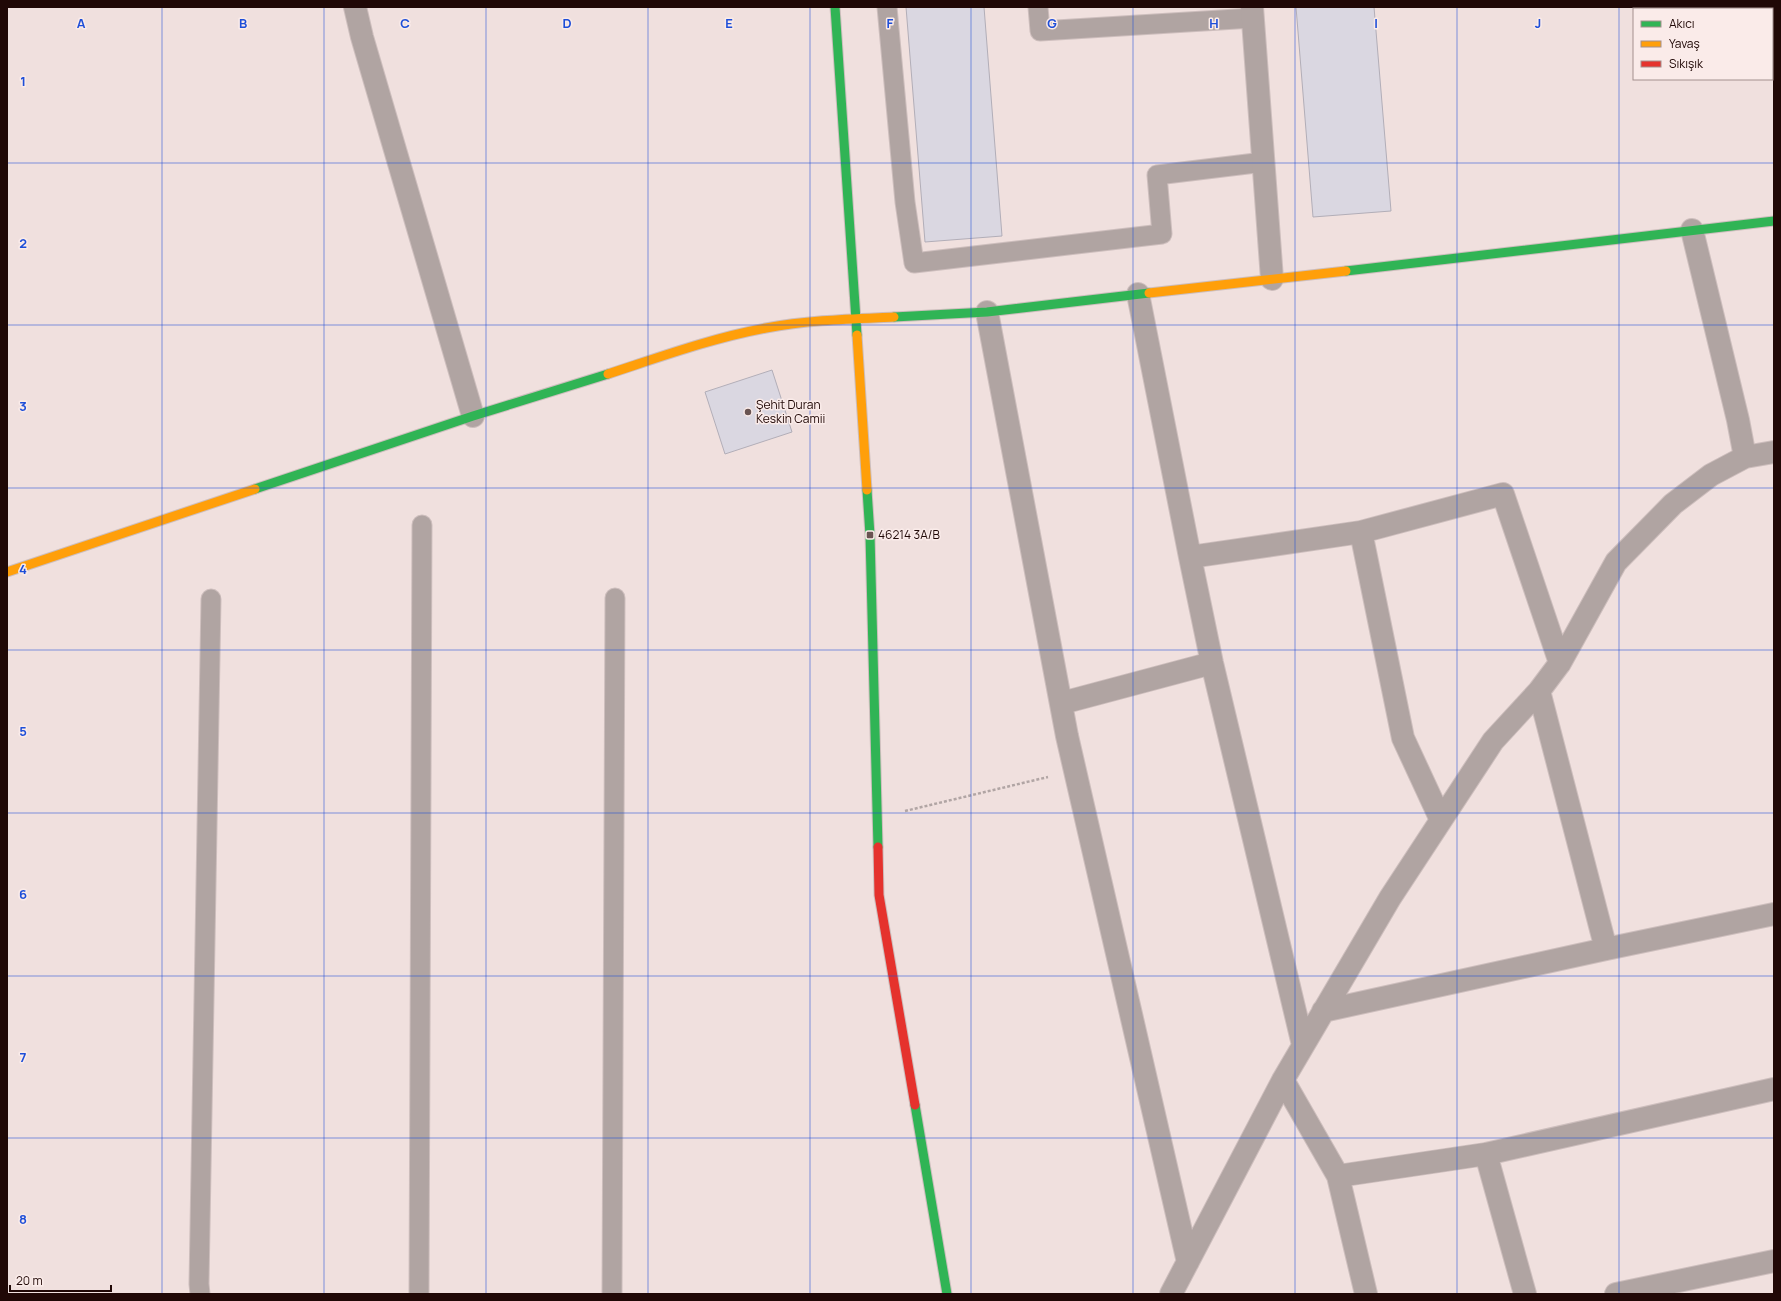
<svg xmlns="http://www.w3.org/2000/svg" width="1781" height="1301" viewBox="0 0 1781 1301" font-family="Manrope,sans-serif">
	<style>
		.building { fill: #dad7e1; stroke: #b2aeb8 }
		.lines { fill: none; stroke-linecap: round; stroke-linejoin: round }
		.lane-casing { stroke: #cdbebd; stroke-width: 21 }
		.street-casing { stroke: #cdbebd; stroke-width: 24 }
		.fast-casing { stroke: #cdbebd; stroke-width: 11 }
		.slow-casing { stroke: #cdbebd; stroke-width: 11 }
		.jam-casing { stroke: #cdbebd; stroke-width: 11 }
		.path { stroke: #b1a5a4; stroke-width: 2.5; stroke-dasharray: 3 2; stroke-linecap: butt }
		.lane { stroke: #b0a4a2; stroke-width: 19 }
		.street { stroke: #b0a4a2; stroke-width: 22 }
		.fast { stroke: #30b455; stroke-width: 9 }
		.slow { stroke: #ff9f0a; stroke-width: 9 }
		.jam { stroke: #e5322d; stroke-width: 9 }
		.grid { fill: none; stroke: #1d4ed8; stroke-width: 1; stroke-opacity: 0.55 }
		.poi-dot { fill: #695452; stroke: #faebe9; stroke-width: 1.5 }
		.labels { text-anchor: middle; stroke-width: 3; stroke-linejoin: round; paint-order: stroke }
		.poi-label { font-size: 12px; fill: #200806; stroke: #faebe9; text-anchor: start }
		.grid-label { font-size: 13px; text-anchor: middle; font-weight: bold; fill: #1d4ed8; stroke: #faebe9; stroke-width: 3; stroke-linejoin: round; paint-order: stroke }
	</style>
	<rect width="100%" height="100%" fill="#f0e0de"/>
	<path class="building" d="M906,7H984L1002,236L925,242Z
		M1296,7H1374L1391,211L1313,217Z
		M772,370L792,432L725,454L705,392Z"/>
	<g class="lines">
		<g class="lane-casing">
			<path id="lane" d="M887,7L905,202L914,263L1162,234L1157,175L1264,162
				M1038,7L1040,31L1253,18
				M200,1294L199,1284L211,599
				M419,1294L422,525
				M612,1294L615,598"/>
		</g>
		<g class="street-casing">
			<path id="street" d="M355,7L362,37L473,416
				M1252,7L1272,279
				M1692,230L1738,420L1745,457
				M1138,294L1190,557L1212,663L1303,1045
				M987,312L1067,736L1188,1262
				M1361,532L1403,738L1441,820
				M1190,557L1361,532L1503,494L1560,663
				M1539,691L1606,949
				M1062,703L1212,663
				M1323,1011L1606,949L1774,914
				M1283,1080L1338,1176L1366,1294
				M1486,1154L1525,1294
				M1338,1176L1486,1154L1774,1089
				M1171,1294L1283,1080L1390,898L1493,741L1539,691L1560,663L1616,562L1673,504L1711,475L1745,457L1774,452
				M1616,1294L1774,1261"/>
		</g>
		<g class="fast-casing">
			<path id="fast" d="M835,7L857,335
				M1346,271L1774,221
				M894,317L987,312L1149,293
				M255,489L473,416L608,374
				M867,490L870,535L878,847
				M915,1105L947,1294"/>
		</g>
		<g class="slow-casing">
			<path id="slow" d="M1149,293L1346,271
				M857,335L867,490
				M608,374C660,357 712,338 766,328C809,320 851,319 894,317
				M7,572L255,489"/>
		</g>
		<g class="jam-casing">
			<path id="jam" d="M878,847L879,895L915,1105"/>
		</g>
		<path class="path" d="M905,811L1048,777"/>
		<use href="#lane" class="lane"/>
		<use href="#street" class="street"/>
		<use href="#fast" class="fast"/>
		<use href="#slow" class="slow"/>
		<use href="#jam" class="jam"/>
	</g>
	<path class="grid" d="M162,7V1294M324,7V1294M486,7V1294M648,7V1294M810,7V1294M971,7V1294M1133,7V1294M1295,7V1294M1457,7V1294M1619,7V1294M7,163H1774M7,325H1774M7,488H1774M7,650H1774M7,813H1774M7,976H1774M7,1138H1774"/>
	<g class="poi-dot">
		<circle cx="748" cy="412" r="4"/>
		<rect x="866" y="531" width="8" height="8" rx="2"/>
	</g>
	<g class="labels">
		<g class="poi-label">
			<text x="756" y="409">Şehit Duran<tspan x="756" dy="14">Keskin Camii</tspan></text>
			<text x="878" y="539">46214 3A/B</text>
		</g>
	</g>
	<g class="grid-label">
		<text x="81" y="28">A</text>
		<text x="243" y="28">B</text>
		<text x="405" y="28">C</text>
		<text x="567" y="28">D</text>
		<text x="729" y="28">E</text>
		<text x="890" y="28">F</text>
		<text x="1052" y="28">G</text>
		<text x="1214" y="28">H</text>
		<text x="1376" y="28">I</text>
		<text x="1538" y="28">J</text>
		<text x="23" y="86">1</text>
		<text x="23" y="248">2</text>
		<text x="23" y="411">3</text>
		<text x="23" y="574">4</text>
		<text x="23" y="736">5</text>
		<text x="23" y="899">6</text>
		<text x="23" y="1062">7</text>
		<text x="23" y="1224">8</text>
	</g>
	<rect width="1781" height="1301" fill="none" stroke="#200806" stroke-width="16"/>
	<rect x="1633" y="8" width="140" height="72" fill="#faebe9" stroke="#a3908e"/>
	<rect x="1641" y="21" width="20" height="6" fill="#30b455" stroke="#a3908e"/>
	<text x="1669" y="28" font-size="12" fill="#200806">Akıcı</text>
	<rect x="1641" y="41" width="20" height="6" fill="#ff9f0a" stroke="#a3908e"/>
	<text x="1669" y="48" font-size="12" fill="#200806">Yavaş</text>
	<rect x="1641" y="61" width="20" height="6" fill="#e5322d" stroke="#a3908e"/>
	<text x="1669" y="68" font-size="12" fill="#200806">Sıkışık</text>
	<path d="M10 1285v6h101v-6" fill="none" stroke="#200806" stroke-width="2"/>
	<text x="16" y="1285" font-size="12" fill="#200806" stroke="#faebe9" stroke-width="3" paint-order="stroke">20 m</text>
</svg>
